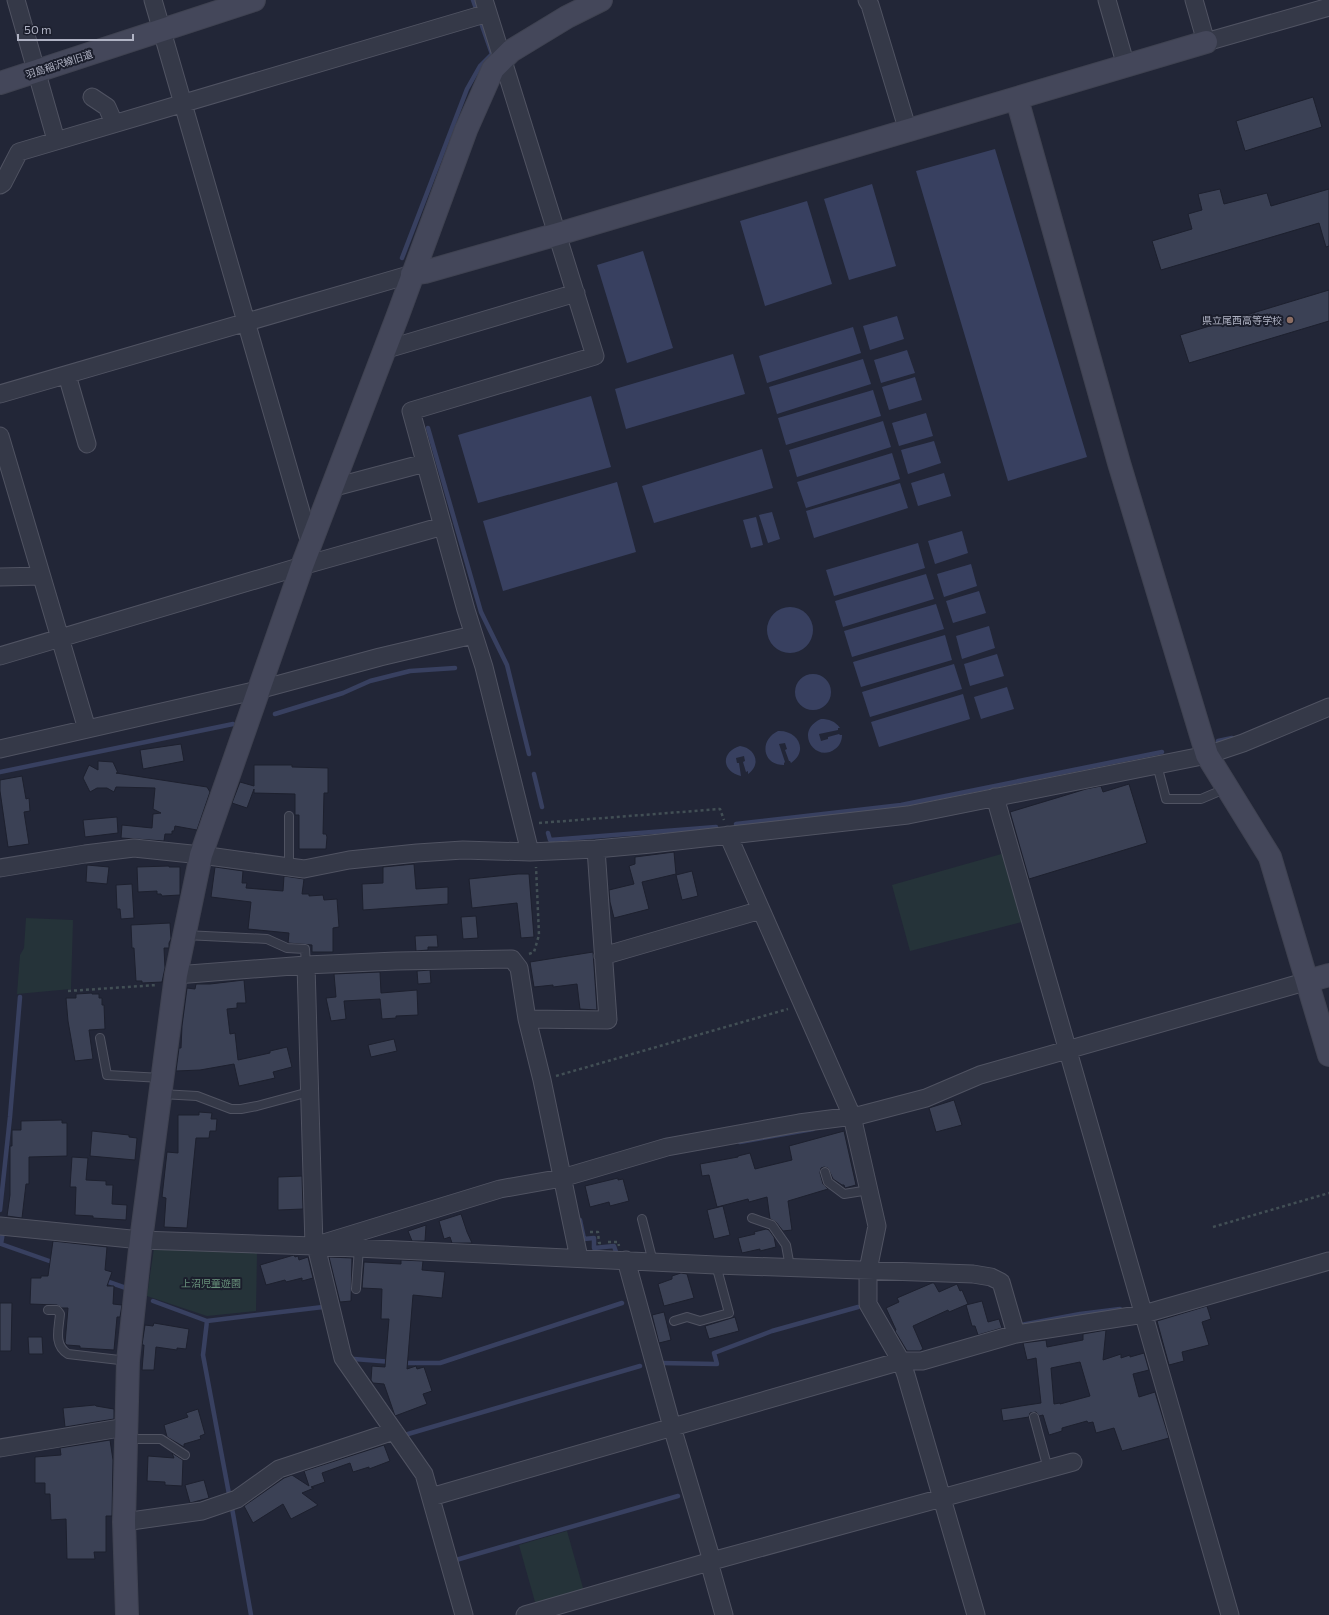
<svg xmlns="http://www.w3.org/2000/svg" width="1329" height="1615" viewBox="0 0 1329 1615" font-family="Commissioner,'Noto Sans JP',sans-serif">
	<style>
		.green { fill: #253339 }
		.water { fill: #384060 }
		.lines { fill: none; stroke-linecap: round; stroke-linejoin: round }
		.stream { stroke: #384060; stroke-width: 4.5 }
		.building { fill: #3b4155; stroke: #1d202e; fill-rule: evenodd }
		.lane-casing { stroke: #505362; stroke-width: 10 }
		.street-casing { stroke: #505362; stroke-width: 19 }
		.secondary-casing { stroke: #3f4251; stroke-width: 24 }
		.path { stroke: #424f55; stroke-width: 2.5; stroke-dasharray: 3 3; stroke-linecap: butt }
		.lane { stroke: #353948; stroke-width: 8 }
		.street { stroke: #353948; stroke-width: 17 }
		.secondary { stroke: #44475a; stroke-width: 22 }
		.education-dot { fill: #8d6e63; stroke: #1b1e2c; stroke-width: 1.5 }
		.labels { text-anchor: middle; stroke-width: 4; stroke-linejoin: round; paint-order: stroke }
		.street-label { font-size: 10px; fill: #b0b3c4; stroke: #1b1e2c }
		.poi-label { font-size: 10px; fill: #b0b3c4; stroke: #1b1e2c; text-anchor: end }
		.park-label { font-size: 10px; fill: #69937c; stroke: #1b1e2c }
	</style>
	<rect width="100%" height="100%" fill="#222637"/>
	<path class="green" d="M1005,853L1026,921L910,951L892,885Z
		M26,918L73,920L71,989L17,994L20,955L24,948Z
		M154,1248L257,1253L256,1311L207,1316L147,1296Z
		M567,1531L585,1595L537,1609L519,1545Z"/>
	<path class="water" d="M995,149L1087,457L1008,481L916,171Z
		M872,184L896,266L849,280L824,199Z
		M807,201L832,284L765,306L740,221Z
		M643,251L673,348L627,363L597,265Z
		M897,316L904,339L870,350L863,326Z
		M853,327L861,353L767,383L759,356Z
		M907,350L915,373L881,383L874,360Z
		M733,354L745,394L626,429L615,389Z
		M863,359L871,384L777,414L769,387Z
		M915,377L922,400L889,410L882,387Z
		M873,390L881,416L786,445L778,418Z
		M591,396L611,467L478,503L458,435Z
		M926,413L933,436L899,446L892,423Z
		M883,421L891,447L797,477L789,450Z
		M934,441L941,463L908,474L901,450Z
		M762,449L773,488L654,523L642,486Z
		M892,453L900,479L806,508L797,482Z
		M944,473L951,496L918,506L911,483Z
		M617,482L636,552L503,591L483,521Z
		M900,483L908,508L814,538L806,511Z
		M772,512L780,539L768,543L759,515Z
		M756,517L763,545L751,548L743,520Z
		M962,531L968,553L935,564L928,541Z
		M918,543L925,568L834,596L826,570Z
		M971,564L977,586L944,597L937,574Z
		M926,574L934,599L843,627L835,601Z
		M979,591L986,613L953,623L946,601Z
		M936,604L944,629L852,657L844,631Z
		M767 630a23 23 0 1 1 46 0a23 23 0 1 1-46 0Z
		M989,626L995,648L962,659L956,636Z
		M945,635L952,660L861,687L853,662Z
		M997,654L1004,676L970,686L964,664Z
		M954,664L962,689L870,717L862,692Z
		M795 692a18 18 0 1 1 36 0a18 18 0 1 1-36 0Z
		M1007,687L1014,709L981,719L974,697Z
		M963,694L970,719L879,747L871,722Z
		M821,719C829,719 835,721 840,728H838V730L819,734L821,741L828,739V737L839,734L840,735H842C842,740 840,746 835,749C816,764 793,731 821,719Z
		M778,731C798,730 809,751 791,763L790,761H789L785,750L787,749L785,743L779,744L785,762L784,763V765C762,765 759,740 778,731Z
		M740,746C755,748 762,764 748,774V771L746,772L743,762L745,761L744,756L736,758L737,763H739L741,776C722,772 720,752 740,746Z"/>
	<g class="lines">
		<path class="stream" d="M402,258L467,89L480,66L492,54L473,0
			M428,428L481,612L507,665L529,754
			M275,714L343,693L370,681L410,671L455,668
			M1218,741L1232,738
			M0,772L233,724
			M534,774L542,807
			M736,824L901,805L1162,752
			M548,833L550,840L716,827
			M740,1142L813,1129
			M0,1210L10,1117L20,997
			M580,1220L584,1239L594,1238V1248L614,1246L616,1252
			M3,1232L1,1244L55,1263
			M103,1280L126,1288
			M153,1301L207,1321L203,1355L229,1494
			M207,1321L323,1307
			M1021,1325L1080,1314L1120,1309
			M354,1359L392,1362
			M403,1363H440L622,1303
			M660,1363L717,1364L714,1353L772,1331L858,1307
			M408,1434L640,1366
			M232,1508L251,1615
			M456,1560L678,1496"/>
	</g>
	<path class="building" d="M1313,97L1322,127L1245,151L1236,121Z
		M1220,189L1224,204L1267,193L1271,206L1329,189V246L1326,247L1319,223L1161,270L1152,241L1192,229L1188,214L1202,210L1198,194Z
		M1329,290V321L1189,363L1180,335Z
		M181,744L184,761L143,769L140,750Z
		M98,761L113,762L118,773H116L207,787L210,792L197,830L175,826L174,831H172V834H165L164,841L121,838L122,825L152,828L153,814L161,813L153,809L155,788L116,787L114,792L107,788H97L90,792L83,778L89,765L98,770Z
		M254,765H292V767L328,768V793H324L323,834H326L327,837L326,849H299V815H295V794L254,793V789L247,808L232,803L240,782L254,786Z
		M22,776L26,799L29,798L30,811L24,812L29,844L8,847L0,791V780Z
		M1129,784L1147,843L1029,879L1010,812L1086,789L1101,786L1103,792Z
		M117,817L118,833L85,837L83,820Z
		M674,852L676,874L642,882L649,909L614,918L610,902L609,890L634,884L629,866L635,864V857Z
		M414,864L416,889L448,887V904L363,910L362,884L383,883V867Z
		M87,865L109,867L107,884L86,882Z
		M169,866V867H180V895L162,896L161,894H157V891L138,892L137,867Z
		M215,867L243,871L242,883H247L246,888L283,891L284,876L304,879L302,894H309V896L323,895L324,900L337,899L339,927L333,928V952H312V945L288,943L289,933L248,929L251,902L211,897Z
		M692,871L698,896L682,900L676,875Z
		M518,874H529L534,937L521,938L517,903L472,908L469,879Z
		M132,884L134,918L121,919L120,909H117L116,885Z
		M476,916L478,938L463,939L461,917Z
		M170,923L171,939L169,943V948H164L165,968L162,982L142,983V981H136L134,948H132L131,925Z
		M437,935L438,947H428V950L416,951L415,936Z
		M593,952L597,1010L580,1009L577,984L553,987V985L534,987L530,962Z
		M430,970L431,983L418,984L417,971Z
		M380,972L381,993L417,990L418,1015L396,1016V1018L382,1019L380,999L344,1001L346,1019L331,1021L326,998L336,997L334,974Z
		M244,980L246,1003H237V1008L227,1009L230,1034L235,1033L238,1060L270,1053V1051L287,1047L292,1067L273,1072L275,1078L239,1086L234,1064L200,1070L176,1071L179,1048H181L182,1026L187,988L195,989L196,984H210Z
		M92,993V994H99V998H102V1005H104L105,1029L89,1030L93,1059L75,1061L68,1021L66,998H76V994Z
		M394,1039L397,1051L371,1057L368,1045Z
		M954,1100L962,1125L936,1132L929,1108Z
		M199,1112L212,1113L211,1119H217L216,1131H210L209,1138H196L187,1228L164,1227L166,1198L162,1197L167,1152L178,1153V1115H199Z
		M62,1120V1123H67V1156L29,1157V1184H26L22,1218L7,1216L10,1195V1146H12V1130H21V1121Z
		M92,1131L129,1135V1137L137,1138L135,1160L90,1156Z
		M844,1131L856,1185L845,1188L844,1185H842L833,1179L828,1168L824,1167L821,1168L820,1173L823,1184L828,1189L788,1201L792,1230L783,1231L776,1222L770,1219L767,1197L749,1202L748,1199L717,1207L709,1175L702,1176L700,1164L738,1157V1156L750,1153L755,1169L792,1160L789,1146Z
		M72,1157L88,1158L86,1180L106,1181V1185H113L112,1204L127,1205L126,1220L93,1218V1216L75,1215L76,1187H70Z
		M302,1176L303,1209L278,1210V1177Z
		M618,1178V1180L623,1179L629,1201L610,1206L609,1202L590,1207L585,1186Z
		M723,1206L730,1235L714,1239L707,1210Z
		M461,1214L467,1232L472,1243H452L450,1237L444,1239L439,1221Z
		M426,1225L425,1241H412L408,1231Z
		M766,1229L769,1230L774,1237L776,1247L760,1251V1249L742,1253L738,1238L755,1234L754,1232Z
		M53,1241L107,1247L105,1270L112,1272L107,1286H114L113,1304L122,1305L120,1317H117L114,1350L80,1348V1346L67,1345L65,1343L68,1308H62L57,1305L30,1304L31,1278H41V1276H48Z
		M294,1255L295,1257L298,1256L299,1260L308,1257L313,1278L302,1281V1278L286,1282L285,1280L266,1285L260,1265Z
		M329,1257L352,1258L351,1301L340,1302Z
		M401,1260L423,1261L422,1270L445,1272L442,1298L413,1295L407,1369L416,1366L417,1369L424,1367L432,1391L423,1394L427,1404L395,1416L384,1384L373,1383L371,1380L372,1366L385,1367L389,1319H381L382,1289L362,1288L364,1262L401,1264Z
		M681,1273L687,1274L694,1298L664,1306L658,1284L672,1279V1276Z
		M932,1283H934L939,1292L957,1284L960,1291L962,1290L968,1304L949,1312L948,1310L913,1326L923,1349L920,1351H907L895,1331L896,1330L886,1308L899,1302L897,1298Z
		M982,1301L988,1322L999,1319L1002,1328L978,1335L975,1326H972L966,1305Z
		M0,1303H12L11,1351H0Z
		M1207,1306L1211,1319L1202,1322L1209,1345L1182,1352L1184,1361L1169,1365L1157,1321Z
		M664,1312L671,1340L659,1343L652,1315Z
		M735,1317L739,1331L709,1339L705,1326Z
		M154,1323L189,1329L186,1349L177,1348V1350L156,1347L154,1370H142L144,1345H142L145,1325L153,1326Z
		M1106,1330L1103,1360L1121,1354V1358L1130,1355V1357L1144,1353L1149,1370L1133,1374L1139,1397L1155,1392L1169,1438L1122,1451L1114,1428L1096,1433L1093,1422L1088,1423L1087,1421L1062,1428V1431L1049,1435L1043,1415L1039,1416L1036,1412L1030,1413L1029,1417L1003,1421L1001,1409L1041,1403L1036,1358L1027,1360L1023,1343L1046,1340L1047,1347L1083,1340V1334ZM1080,1362L1090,1396L1060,1404V1403L1054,1404L1051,1368Z
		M28,1337H42L43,1354H29Z
		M95,1405L96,1406L114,1409V1419L65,1427L63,1408Z
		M198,1409L205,1434L200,1436L201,1439L184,1444V1447L167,1437L164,1425L188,1417L186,1413Z
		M110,1440L113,1460L112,1516H106V1552H94L95,1559H67L66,1519L51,1520L50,1494H45V1483H35V1457L61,1455L60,1448Z
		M384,1445L390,1461L369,1469V1467L353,1472L350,1463L322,1473L325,1482L311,1487L314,1488L302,1493L318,1505L291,1519L283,1504L253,1523L244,1506L284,1478L292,1475L309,1486L304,1471Z
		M172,1453L183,1460L182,1486L165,1485V1482L147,1481L148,1456L174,1458Z
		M204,1480L209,1498L190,1503L185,1485Z"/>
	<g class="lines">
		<g class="lane-casing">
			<path id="lane" d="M1157,765L1166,799H1201L1227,788
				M289,816V867
				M185,935L267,939L287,948L305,949L306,965
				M100,1038L107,1075L162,1078
				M161,1094L197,1096L231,1109H241L257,1106L309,1092
				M825,1172L828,1182L844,1194L869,1190
				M752,1218L772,1225L786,1245L790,1267
				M642,1219L653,1262
				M356,1289L359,1248
				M48,1310H57L60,1314C59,1328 53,1345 68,1354L128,1361
				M674,1321L687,1317L700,1321L729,1313L716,1265
				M1034,1417L1048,1469
				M127,1439H161L185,1455"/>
		</g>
		<g class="street-casing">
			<path id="street" d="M16,0L56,140
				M153,0L310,543
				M484,0L595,356L411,411L466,610L484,667L530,852
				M867,0L870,5L908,131
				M1107,0L1126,66
				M1194,0L1206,42L1329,7
				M92,97L107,107L114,123
				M0,185L3,183L19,152L488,13
				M384,350L576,293
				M67,375L87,444
				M0,394L412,274
				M0,436L87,729
				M331,488L425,463
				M0,577L41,576
				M0,656L302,566L443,526
				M0,749L258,690L380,657L473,635
				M995,797L1230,1615
				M728,835L852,1116L877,1226L868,1270V1304L901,1361L906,1375L976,1615
				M0,868L85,854L134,848L201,855L304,869L349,860L417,853L463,850L530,852L596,849L651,844L908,815L1207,755L1243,743L1329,707
				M603,956L761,910
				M306,965L314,1246L716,1265L973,1274L991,1277L1001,1282L1016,1334
				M176,975L306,965L396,961L512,959L519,968L527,1019L542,1080L579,1258
				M527,1019L608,1020L596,849
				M0,1226L141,1240L314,1246L500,1189L562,1178L667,1147L799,1123L861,1115L926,1098L980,1075L1308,981
				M316,1246L343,1358L424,1474L464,1615
				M626,1260L672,1427L712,1561
				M0,1448L126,1427
				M431,1497L901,1361H922L1016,1334L1144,1314L1329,1261
				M124,1522L202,1511L237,1499L279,1469L394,1431
				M709,1562L724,1615
				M525,1615L712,1561L1073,1462"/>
		</g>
		<g class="secondary-casing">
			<path id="secondary" d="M0,83L254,0
				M1017,99L1119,463L1207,755L1270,857L1329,1055
				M412,274L425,272L558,234L1206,42
				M1308,981L1329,975
				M127,1615L124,1522L128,1361L141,1240L176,975L201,855L302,566L398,315L466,130L493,69L511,51L567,17L601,0"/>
		</g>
		<path class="path" d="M539,823L720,809L724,820
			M529,954L534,952L539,935L536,867
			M68,991L157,985
			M556,1076L788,1009
			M1213,1227L1329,1193
			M590,1232H598L599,1243H601
			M608,1242H618L619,1246"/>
		<use href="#lane" class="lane"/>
		<use href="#street" class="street"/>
		<use href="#secondary" class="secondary"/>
	</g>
	<circle class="education-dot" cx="1290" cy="320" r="4"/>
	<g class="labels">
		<g class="street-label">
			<text transform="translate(59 64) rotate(-18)" y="4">羽島稲沢線旧道</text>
		</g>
		<g class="poi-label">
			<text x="1282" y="324">県立尾西高等学校</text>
		</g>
		<g class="park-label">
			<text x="211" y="1287">上沼児童遊園</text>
		</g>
	</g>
	<path d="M18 34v6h115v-6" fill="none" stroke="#b0b3c4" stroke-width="2"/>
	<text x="24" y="34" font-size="12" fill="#b0b3c4" stroke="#1b1e2c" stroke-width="3" paint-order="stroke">50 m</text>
</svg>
